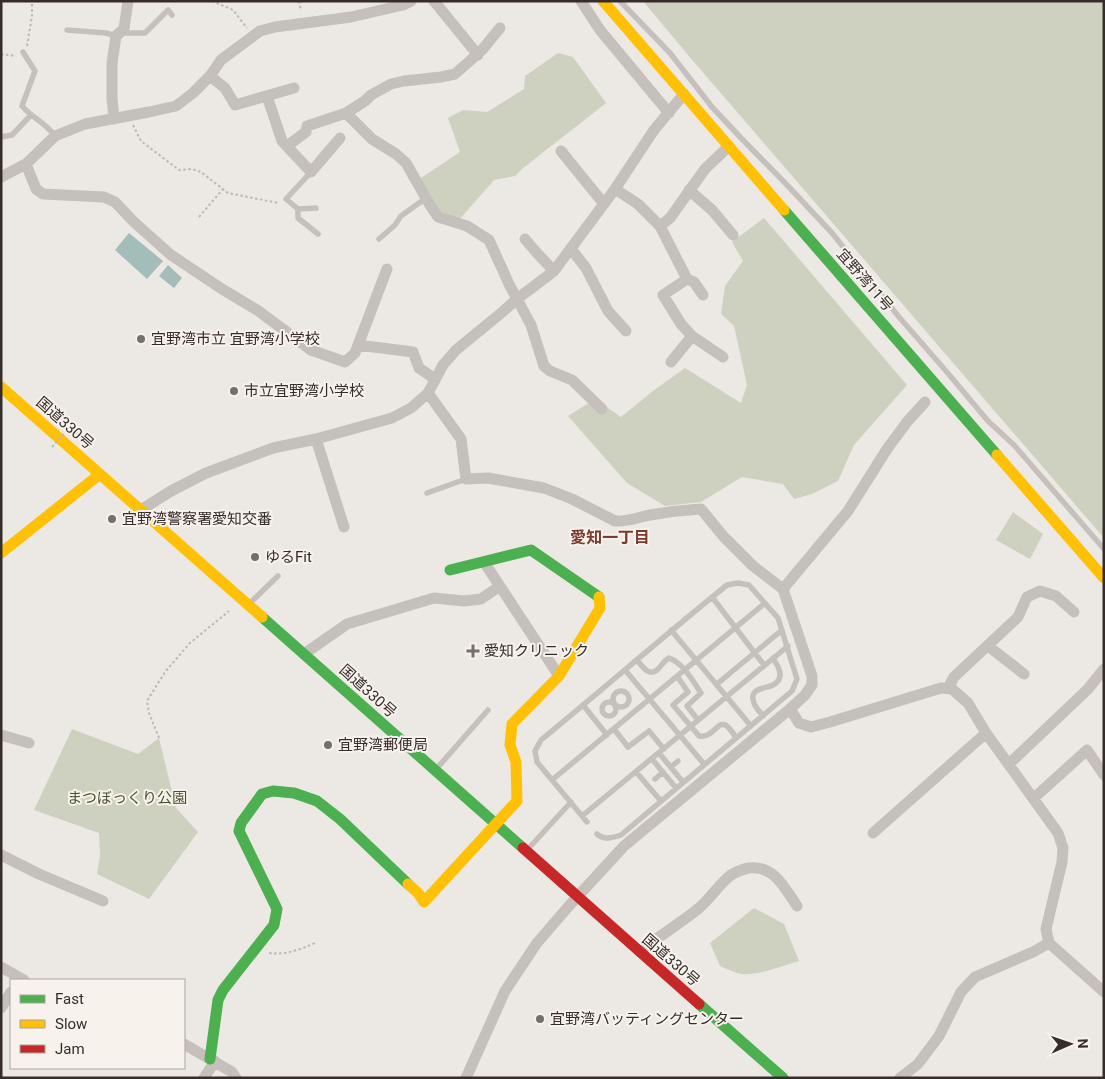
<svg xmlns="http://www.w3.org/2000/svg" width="1105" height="1079" viewBox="0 0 1105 1079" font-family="Roboto,'Noto Sans JP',sans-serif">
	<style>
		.green { fill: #ced1bf }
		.water { fill: #a2bdba }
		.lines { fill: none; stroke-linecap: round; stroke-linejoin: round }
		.path { stroke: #beb8b5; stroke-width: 2; stroke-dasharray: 2.5 2.5; stroke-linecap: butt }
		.lane { stroke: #c6c0bc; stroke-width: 5.5 }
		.street { stroke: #c6c0bc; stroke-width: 11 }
		.fast { stroke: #4caf50; stroke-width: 11 }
		.slow { stroke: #ffc107; stroke-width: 11 }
		.jam { stroke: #c62828; stroke-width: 11 }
		.path-bridge { stroke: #beb8b5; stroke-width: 2; stroke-dasharray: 2.5 2.5; stroke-linecap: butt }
		.poi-dot { fill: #766e6c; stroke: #f8f2ec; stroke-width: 2 }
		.labels { text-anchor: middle; stroke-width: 4; stroke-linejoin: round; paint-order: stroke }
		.street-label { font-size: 15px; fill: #362d2b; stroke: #f8f2ec }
		.poi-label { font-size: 15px; fill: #362d2b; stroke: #f8f2ec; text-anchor: start }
		.park-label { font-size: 15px; fill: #485231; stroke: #f8f2ec }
		.neighbourhood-label { font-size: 16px; font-weight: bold; fill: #7b3a2e; stroke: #f8f2ec }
	</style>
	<rect width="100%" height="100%" fill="#ece8e4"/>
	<path class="green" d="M643,1H1104V538L688,55Z
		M558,53L573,57L606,103L522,169L515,176L494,180L459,220L440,215L431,202L421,178L460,152L448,118L463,110L487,112L524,89L525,76Z
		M764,218L907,385L854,445L838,481L812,494L794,499L783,484L742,477L701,502L665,506L627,483L568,416L595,399L621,417L653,391L685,368L741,403L747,385L734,326L721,314L725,286L743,261L732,242Z
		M1013,512L1043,534L1030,559L996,540Z
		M72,729L138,754L159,738L176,808L198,832L149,899L97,874L100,855L99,833L34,810Z
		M754,908L784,924L799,961C786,965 755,976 742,974C735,973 727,969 720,966L710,943Z"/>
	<path class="water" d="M129,233L163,261L147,279L115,250Z
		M168,265L182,278L174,288L159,276Z"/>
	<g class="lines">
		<path class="path" d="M212,1L233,10L247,28
			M299,1L301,11
			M27,46L32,16V1
			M1,54L16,56
			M133,125L141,141L179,170L192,169L201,172L228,193L278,203
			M199,217L223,189
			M159,738L149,713L147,701L165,672L190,643L229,611
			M269,953C286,955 299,950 315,943"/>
		<path class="lane" d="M620,1L670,53L712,107L741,138L789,187L832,233L899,317L946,371L988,421L1014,445L1104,549
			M67,30L106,33L116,36
			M122,33H145L168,10L172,15
			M23,52L35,71L22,106C32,118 46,123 55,136
			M1,137L12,135L31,115
			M311,172L286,199L298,209V218L318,234
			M298,209L316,208
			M379,239L395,225L401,216L426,198
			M427,493L466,479
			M712,597L764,665
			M251,602L278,576
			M671,630L751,726
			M637,660C642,666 649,677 657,670C662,666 662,662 669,658C684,664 692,680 701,693L687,706L698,720
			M625,670L704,764
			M677,676L688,692L673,705L699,736C714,739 718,717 728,727C731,730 734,734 736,738
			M717,684L782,630
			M613 699a8 8 0 1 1 16 0a8 8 0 1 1-16 0Z
			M602 709a7 7 0 1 1 14 0a7 7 0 1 1-14 0Z
			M583,705L607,735
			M763,716C760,712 755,707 754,703C748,687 766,689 773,685C786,678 778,666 773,658
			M614,729L628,747L649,731L664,749
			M659,753L683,782
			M652,759L676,788
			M438,767L488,710
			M671,767L678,761
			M636,772L661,801
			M655,779L663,772
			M552,780L765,603
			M582,816L788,646
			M587,822L537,762L535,751L541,740C603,689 664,636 727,585L738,583L749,585L778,618L797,679L792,691L621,835C613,838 603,840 597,834
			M528,849L571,802"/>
		<path class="street" d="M434,1L478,55
			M581,1L600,30L669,113
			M210,76L225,88L235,105L294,88
			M267,96L282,141L311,172L340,138
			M346,113L365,101L371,95L391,84L404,81L441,77L455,74L482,50L500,28
			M114,119L112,98V63L116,36L124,29L128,1
			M287,146L306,132L307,126L346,113L372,139L396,154L406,163L430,205L438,217L467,226L489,240L509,284L531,325L544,366L550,371L572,380L602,409
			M561,151L604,204
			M26,164L36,189L43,194L104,197L115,202L134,222L171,255L222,289L257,310L311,350L345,362L355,353L387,269
			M1,177L26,164L55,136L85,124L149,112L176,106L193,93L210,76L221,60L260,31L275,27L351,17L403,5L411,1
			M615,189L638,204L660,226L687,279L694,282L703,295
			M689,190L712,210L733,235
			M660,226L670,218L705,169L729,146
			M525,239L536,252L554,271
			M572,250L586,268L608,311L626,331
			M687,279L663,295L681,324L692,336L723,357
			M358,345L413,352L419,368L435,379
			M671,362L692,336
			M428,393L461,439L466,479L488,478L544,488L572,499L615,521C627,522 639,517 650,515C667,512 684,510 701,509L724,537L753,566L783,589
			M316,439L344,527
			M141,510L171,491L206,473L273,448L316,439L392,418L411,408L428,393L443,365L456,350L500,314L517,299L554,271L615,189L654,130L684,94
			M484,562L559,676
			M988,646L1024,674
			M304,654L347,624L434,598L464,601L481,599L500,586
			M948,688L954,677L1018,617L1027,597L1040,591L1056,596L1074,612
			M790,709L799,723L811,727L830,722L941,688L952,689L968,703L986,733L1058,833L1063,848L1062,862L1046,929L1049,943L1104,992
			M1,735L29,743
			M1009,764L1088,689L1104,669
			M1034,798L1087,750L1104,775
			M873,833L986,733
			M1,855L39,874L103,901
			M640,952C658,936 680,924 699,908C710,899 720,883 731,875C736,872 743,869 749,868C774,865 784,887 797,906
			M1,967L24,980
			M1,1008L11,992
			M184,1044L232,1072L236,1078
			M204,1078L215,1061
			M466,1078L505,991L537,943L568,907L624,846L790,709L805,695L812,685V676L783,589L848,511L887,449L907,422L925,402
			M900,1078L918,1064L939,1036L961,992L975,977L1033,952L1049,943"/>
		<path class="fast" d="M784,210L997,455
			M450,570L531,550L599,597
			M262,617L523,848
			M699,1004L783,1078
			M210,1059L218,1000L223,990L274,925L277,909L239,831L241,823L262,794L273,791L294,793L317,801L340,819L408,884"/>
		<path class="slow" d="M603,1L784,210
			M1,387L262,617
			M997,455L1104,578
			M1,553L100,474
			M408,884L418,893L424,902L517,801L516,762L510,745L512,724L559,676L600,608L599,597"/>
		<path class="jam" d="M523,848L699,1004"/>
		<path class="path-bridge" d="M52,447L70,427"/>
	</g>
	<g class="poi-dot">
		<circle cx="141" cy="339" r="5"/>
		<circle cx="234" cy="391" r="5"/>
		<circle cx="112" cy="519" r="5"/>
		<circle cx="255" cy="557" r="5"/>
		<path d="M470.5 643.5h5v5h5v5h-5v5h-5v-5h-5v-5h5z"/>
		<circle cx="328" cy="745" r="5"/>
		<circle cx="540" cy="1019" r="5"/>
	</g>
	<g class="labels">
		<g class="street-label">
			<text transform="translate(865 280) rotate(49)" y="5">宜野湾11号</text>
			<text transform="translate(65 423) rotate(41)" y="5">国道330号</text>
			<text transform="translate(368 691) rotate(42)" y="5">国道330号</text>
			<text transform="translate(671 960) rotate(41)" y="5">国道330号</text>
		</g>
		<g class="poi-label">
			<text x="151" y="344">宜野湾市立 宜野湾小学校</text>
			<text x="244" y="396">市立宜野湾小学校</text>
			<text x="122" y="524">宜野湾警察署愛知交番</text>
			<text x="265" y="562">ゆるFit</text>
			<text x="484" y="656">愛知クリニック</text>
			<text x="338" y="750">宜野湾郵便局</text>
			<text x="550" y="1024">宜野湾バッティングセンター</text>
		</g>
		<g class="park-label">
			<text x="127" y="803">まつぼっくり公園</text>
		</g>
		<g class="neighbourhood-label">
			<text x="610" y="543">愛知一丁目</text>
		</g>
	</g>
	<rect width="1105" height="1079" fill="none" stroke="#362d2b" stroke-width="5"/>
	<rect x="10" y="979" width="175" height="90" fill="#f8f2ec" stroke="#aaa39f"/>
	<rect x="20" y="995" width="25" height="8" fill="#4caf50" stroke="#aaa39f"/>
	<text x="55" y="1004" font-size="15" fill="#362d2b">Fast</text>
	<rect x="20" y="1020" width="25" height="8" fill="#ffc107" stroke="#aaa39f"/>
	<text x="55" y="1029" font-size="15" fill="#362d2b">Slow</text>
	<rect x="20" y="1045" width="25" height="8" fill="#c62828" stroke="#aaa39f"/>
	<text x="55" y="1054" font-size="15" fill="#362d2b">Jam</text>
	<g transform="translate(1070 1044) rotate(88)" stroke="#f8f2ec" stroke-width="4" paint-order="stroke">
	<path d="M0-4L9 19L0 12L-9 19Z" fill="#362d2b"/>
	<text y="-8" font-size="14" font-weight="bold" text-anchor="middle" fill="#362d2b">N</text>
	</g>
</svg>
